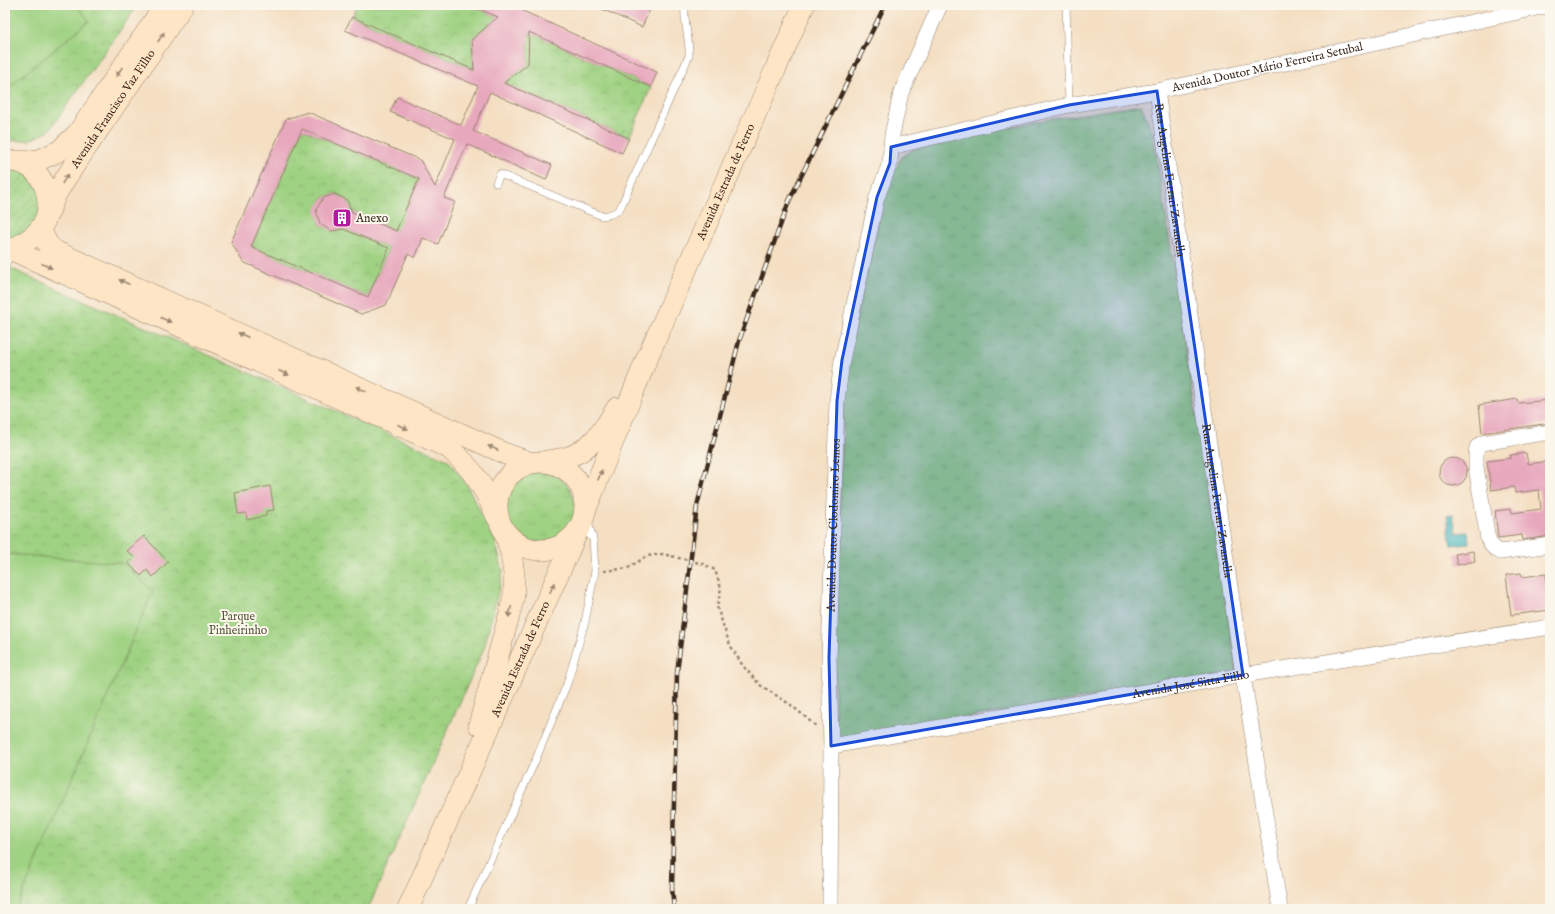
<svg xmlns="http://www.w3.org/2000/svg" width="1555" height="914" viewBox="0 0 1555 914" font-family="'IM FELL English',serif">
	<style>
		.grass { fill: url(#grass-tufts); stroke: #6d7e50 }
		.park { fill: url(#park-crowns); stroke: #6d7e50 }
		.garden { fill: url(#garden-furrows); stroke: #6d7e50 }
		.pitch { fill: #9fd282; stroke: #6d7e50 }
		.water { fill: #48b7c0; stroke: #42706f }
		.building { fill: #e7a7bd; fill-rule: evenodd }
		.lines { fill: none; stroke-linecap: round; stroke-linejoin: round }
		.lane-casing { stroke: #988470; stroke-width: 8 }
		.street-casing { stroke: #988470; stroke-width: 16 }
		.secondary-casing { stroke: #988470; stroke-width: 22 }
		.path { stroke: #988470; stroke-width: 2.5; stroke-dasharray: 3 3; stroke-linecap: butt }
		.lane { stroke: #fff; stroke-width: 7 }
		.street { stroke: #fff; stroke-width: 15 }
		.secondary { stroke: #fee5c5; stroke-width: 21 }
		.rail-casing { stroke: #3b2a1e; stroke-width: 4.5 }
		.rail { stroke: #fbf7ec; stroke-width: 3; stroke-dasharray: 9; stroke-linecap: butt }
		.oneway { fill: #9c8872 }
		.marked { fill: #1d4ed8; fill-opacity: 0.2; stroke: #1d4ed8; stroke-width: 3; stroke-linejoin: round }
		.labels { text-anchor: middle; stroke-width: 4; stroke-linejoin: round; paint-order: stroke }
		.street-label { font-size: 12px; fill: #3b2a1e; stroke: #fbf7ec }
		.poi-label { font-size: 12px; fill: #3b2a1e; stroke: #fbf7ec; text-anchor: start }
		.park-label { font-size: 12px; fill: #545437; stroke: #fbf7ec }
	</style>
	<defs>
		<pattern id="grass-tufts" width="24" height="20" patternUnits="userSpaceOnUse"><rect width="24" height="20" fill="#9fd282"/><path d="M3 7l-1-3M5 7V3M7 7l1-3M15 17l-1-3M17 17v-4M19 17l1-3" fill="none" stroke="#8ab470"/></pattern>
		<pattern id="park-crowns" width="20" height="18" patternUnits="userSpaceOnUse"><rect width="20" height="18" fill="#9fd282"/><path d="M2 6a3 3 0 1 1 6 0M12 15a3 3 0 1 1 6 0" fill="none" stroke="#8ab470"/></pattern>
		<pattern id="garden-furrows" width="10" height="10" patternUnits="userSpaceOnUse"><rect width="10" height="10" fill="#9fd282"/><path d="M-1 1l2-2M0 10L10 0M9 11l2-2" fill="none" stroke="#8ab470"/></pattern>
	</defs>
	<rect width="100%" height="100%" fill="#fbf7ec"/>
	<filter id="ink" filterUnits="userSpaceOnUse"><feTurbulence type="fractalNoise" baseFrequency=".025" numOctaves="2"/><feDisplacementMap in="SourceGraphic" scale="8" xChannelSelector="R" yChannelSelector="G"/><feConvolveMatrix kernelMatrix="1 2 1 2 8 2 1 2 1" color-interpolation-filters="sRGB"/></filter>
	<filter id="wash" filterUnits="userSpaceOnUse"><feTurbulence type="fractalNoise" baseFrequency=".012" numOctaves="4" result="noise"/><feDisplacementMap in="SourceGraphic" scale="16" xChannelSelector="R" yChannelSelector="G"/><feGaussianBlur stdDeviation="0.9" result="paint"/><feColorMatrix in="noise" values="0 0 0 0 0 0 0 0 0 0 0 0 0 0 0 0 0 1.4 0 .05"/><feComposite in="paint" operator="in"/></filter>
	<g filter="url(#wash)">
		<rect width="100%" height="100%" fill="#f4dfc3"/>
		<path class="grass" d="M1141,105L1153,134L1237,673L836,739L834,659L845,367L887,184L902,157L914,149L1033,122Z
			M505 507a35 35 0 1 1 70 0a35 35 0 1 1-70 0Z"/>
		<path class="park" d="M5,5H138L48,132L29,140L5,141Z
			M357,5H469L498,17L472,39L474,70L352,17Z
			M529,32L651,87L629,138L504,83L528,64Z
			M302,129L419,179L397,231L352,212L347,200L336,194L323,198L317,210L320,224L332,231L343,229L389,248L368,297L251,247Z
			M5,266L448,460L466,483L495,541L503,572L484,648L368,909H5Z"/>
		<path class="garden" d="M5,166L30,174L44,199L35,226L10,240H5Z"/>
		<path class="pitch" d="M5,5H77L89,21L5,90Z
			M5,554L121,563L153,591L16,909H5Z"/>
		<path class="water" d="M1453,514L1456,533L1468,532L1469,543L1451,545L1447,515Z"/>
		<g id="blocks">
			<path class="building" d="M470,5H526L523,11L657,72L651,87L529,32L528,64L504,83L629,138L622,153L490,92L473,131L552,165L546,180L467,144L444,198L455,202L438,244L423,238L415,258L408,254L386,305L361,314L243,262L231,242L286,119L308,112L420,160L435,187L455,139L390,112L397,97L461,125L478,86L345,30L352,17L474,70L472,39L498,17ZM302,129L419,179L396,231L352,212L347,200L335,194L323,198L316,210L320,224L332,231L343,229L389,248L368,297L251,247Z
				M593,5H652L642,27Z
				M1517,399L1518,403L1550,400V423L1482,433L1479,405Z
				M1526,453L1528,464L1550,461V536L1523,540L1522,535L1498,538L1495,511L1511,509L1512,513L1541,509L1539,490L1515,493L1514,487L1491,490L1487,461L1511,458L1510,455Z
				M1439 472a14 14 0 1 1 28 0a14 14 0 1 1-28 0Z
				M270,486L274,510L266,511V516L247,520L246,513L238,514L235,493Z
				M144,536L168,562L153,577L147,570L141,576L128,563L134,557L127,551Z
				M1473,551L1475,561L1457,565L1455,554Z
				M1521,573L1522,577L1546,574L1548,596H1550V610L1511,615L1506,575Z"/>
		</g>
	</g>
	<g filter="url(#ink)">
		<use href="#blocks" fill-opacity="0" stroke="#988470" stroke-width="1"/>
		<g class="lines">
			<g class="lane-casing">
				<path id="lane" d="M1066,5L1069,105
					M496,183L500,174L602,216C617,214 620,211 625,197L689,56C690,39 683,22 685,5
					M5,265L11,253
					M581,529L585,530L593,539L585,512
					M468,909L536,759L567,684L585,622L595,571L593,539"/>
			</g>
			<g class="street-casing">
				<g id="street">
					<path id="s1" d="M1157,91L1243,675L1280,909"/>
					<path id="s2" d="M891,147L1069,105L1157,91L1550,5"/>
					<path d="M1550,432L1482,443L1477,447L1476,453V467L1488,539C1491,546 1494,549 1501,552L1550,545"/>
					<path id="s3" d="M831,746L1243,675L1550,627"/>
					<path id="s4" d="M830,909L831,746L829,658L837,401L842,360L852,314L877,197L890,163L892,135L901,93L940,5"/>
				</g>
			</g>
			<g class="secondary-casing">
				<g id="secondary">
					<path d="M17,162L39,160L59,151L78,133L165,5"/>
					<path id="s5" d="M48,214L55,196L65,179L183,5"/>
					<path d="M40,229L48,245L55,251L506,454L529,462"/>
					<path d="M5,248L12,250C22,244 32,239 39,230C59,206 44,163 12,161"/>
					<path d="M12,250L449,448C473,469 485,488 497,517"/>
					<path d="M547,461C554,460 561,459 568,457C591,450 605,428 617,408"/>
					<circle cx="541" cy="506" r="44"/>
					<path id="s6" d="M585,511L647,358L804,5"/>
					<path d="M479,725L509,616L514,595V574L511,553L505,533"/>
					<path id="s7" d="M408,909L579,528"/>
				</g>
			</g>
			<path class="path" d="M604,571L628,568L647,556L663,554L703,564L715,570L721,588L717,607L730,645L743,666L760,685L791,705L816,726"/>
			<use href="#lane" class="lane"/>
			<use href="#street" class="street"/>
			<use href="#secondary" class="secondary"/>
			<g class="rail-casing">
				<path id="rail" d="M674,909L672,888L677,673L697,506L739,341L789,201L885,5"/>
			</g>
			<use href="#rail" class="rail"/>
		</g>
		<defs><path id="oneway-solid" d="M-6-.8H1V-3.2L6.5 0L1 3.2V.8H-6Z"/></defs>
		<g class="oneway">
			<use href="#oneway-solid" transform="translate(161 37) rotate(-56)"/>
			<use href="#oneway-solid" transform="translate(119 72) rotate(124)"/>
			<use href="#oneway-solid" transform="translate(65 179) rotate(-58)"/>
			<use href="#oneway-solid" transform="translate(47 266) rotate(24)"/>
			<use href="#oneway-solid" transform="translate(124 282) rotate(-156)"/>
			<use href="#oneway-solid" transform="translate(166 320) rotate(24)"/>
			<use href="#oneway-solid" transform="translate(243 335) rotate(-156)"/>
			<use href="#oneway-solid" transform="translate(284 373) rotate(24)"/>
			<use href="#oneway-solid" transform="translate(361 389) rotate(-156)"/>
			<use href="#oneway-solid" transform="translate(403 427) rotate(24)"/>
			<use href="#oneway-solid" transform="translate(493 448) rotate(-156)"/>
			<use href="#oneway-solid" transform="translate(600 475) rotate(-68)"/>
			<use href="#oneway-solid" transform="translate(552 588) rotate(-66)"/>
			<use href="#oneway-solid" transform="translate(510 612) rotate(103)"/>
		</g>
	</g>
	<path class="marked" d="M1157,91L1243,675L831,746L829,658L837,401L842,360L877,197L890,163L891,147L1069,105Z"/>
	<defs>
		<g id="building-square" transform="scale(1)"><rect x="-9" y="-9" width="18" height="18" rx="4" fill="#b5179e" stroke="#fbf7ec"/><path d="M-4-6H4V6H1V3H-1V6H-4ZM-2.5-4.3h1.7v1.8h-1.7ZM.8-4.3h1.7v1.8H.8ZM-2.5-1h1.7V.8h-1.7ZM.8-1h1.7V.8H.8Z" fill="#fff"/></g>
	</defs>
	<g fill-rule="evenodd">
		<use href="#building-square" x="342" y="218"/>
	</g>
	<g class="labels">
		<g class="street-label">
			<text dy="4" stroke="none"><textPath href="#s2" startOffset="385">Avenida Doutor Mário Ferreira Setubal</textPath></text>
			<text dy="4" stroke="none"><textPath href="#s5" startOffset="124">Avenida Francisco Vaz Filho</textPath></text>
			<text dy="4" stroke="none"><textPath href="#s1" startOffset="90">Rua Angelina Ferrari Zavanella</textPath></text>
			<text dy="4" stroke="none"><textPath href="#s6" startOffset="358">Avenida Estrada de Ferro</textPath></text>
			<text dy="4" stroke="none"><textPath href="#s1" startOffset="414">Rua Angelina Ferrari Zavanella</textPath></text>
			<text dy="4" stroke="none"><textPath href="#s4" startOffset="384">Avenida Doutor Clodomiro Lemos</textPath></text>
			<text dy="4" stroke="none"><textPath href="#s7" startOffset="274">Avenida Estrada de Ferro</textPath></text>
			<text dy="4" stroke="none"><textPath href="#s3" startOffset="365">Avenida José Sitta Filho</textPath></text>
		</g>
		<g class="poi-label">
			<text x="356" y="222">Anexo</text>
		</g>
		<g class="park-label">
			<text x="238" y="620">Parque<tspan x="238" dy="14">Pinheirinho</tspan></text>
		</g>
	</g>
	<rect width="1555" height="914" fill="none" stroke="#fbf7ec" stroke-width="20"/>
</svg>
